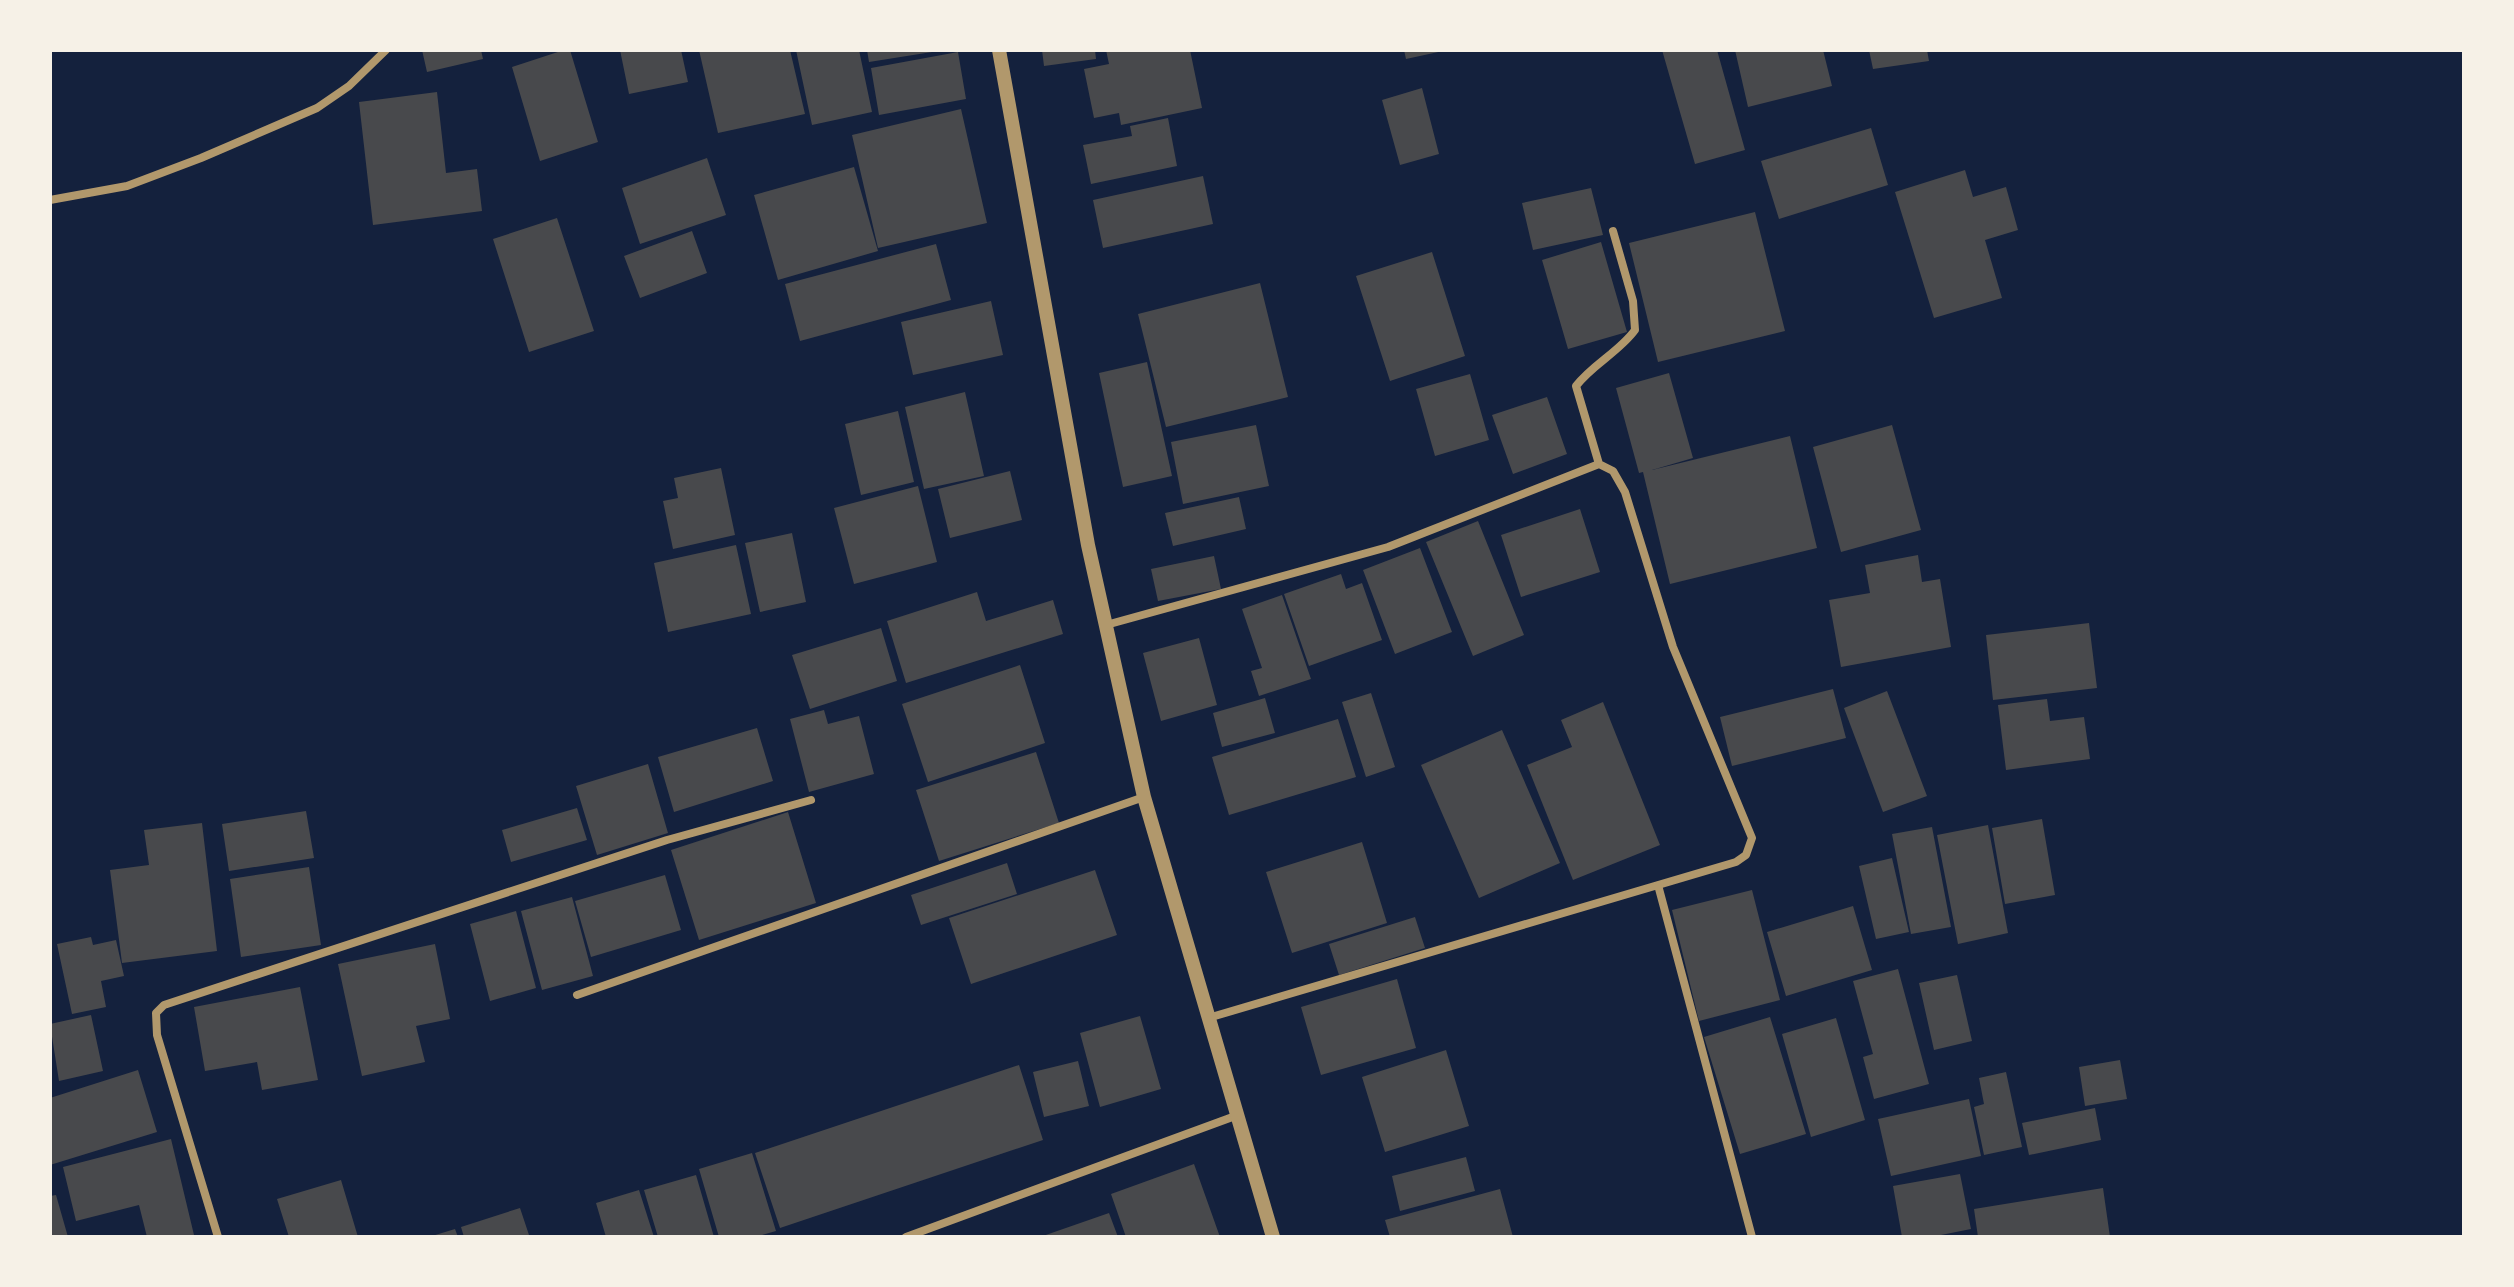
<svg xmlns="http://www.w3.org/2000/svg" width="2514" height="1287" viewBox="0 0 2514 1287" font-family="Helvetica,sans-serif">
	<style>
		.building { fill: #48494c }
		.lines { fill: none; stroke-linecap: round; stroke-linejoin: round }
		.minor { stroke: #b1986c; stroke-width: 8 }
		.tertiary { stroke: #b1986c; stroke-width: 14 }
	</style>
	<rect width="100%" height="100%" fill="#14213d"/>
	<path class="building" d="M422,50H481L483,59L427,72Z
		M564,50H570L598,142L540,161L512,67Z
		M620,50H681L688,82L629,94Z
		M699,50H790L805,114L718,133Z
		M796,50H859L872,112L812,125Z
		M867,50H932V52L869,62Z
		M1042,50H1095L1096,59L1044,66Z
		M1106,50H1190L1202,108L1121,125L1119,113L1094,118L1084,69L1109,64Z
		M1404,50H1443V51L1406,59Z
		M1662,50H1717L1745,150L1695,164Z
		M1735,50H1823L1832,86L1748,107Z
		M1869,50H1927L1929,61L1873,69Z
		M958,52L966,99L879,115L871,68Z
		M1422,88L1439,154L1400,165L1382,100Z
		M437,92L446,173L477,169L482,211L373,225L359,102Z
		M961,109L987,223L878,248L852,135Z
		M1168,118L1177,166L1091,184L1083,145L1132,136L1130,126Z
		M1871,128L1888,185L1779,219L1761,161Z
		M707,158L726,215L640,244L622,188Z
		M854,167L878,251L778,280L754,195Z
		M1965,170L1973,197L2006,187L2018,230L1985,240L2002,298L1934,318L1895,192Z
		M1203,176L1213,224L1103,248L1093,200Z
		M1591,188L1603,235L1533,250L1522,203Z
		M1755,212L1785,331L1658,362L1629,243Z
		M557,218L594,331L529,352L493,239Z
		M692,231L707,273L640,298L624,256Z
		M1601,242L1627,332L1568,349L1542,260Z
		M936,244L951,300L800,341L785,284Z
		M1432,252L1465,356L1390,381L1356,276Z
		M1260,283L1288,397L1166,427L1138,314Z
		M991,301L1003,355L913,375L901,322Z
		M1147,362L1172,476L1123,487L1099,373Z
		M1669,373L1693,458L1652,470L1790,436L1817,548L1670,584L1643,472L1639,473L1616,388Z
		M1470,374L1489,440L1435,456L1416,389Z
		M965,392L984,476L924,489L905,407Z
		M1547,397L1567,454L1513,474L1492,415Z
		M898,411L914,482L861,495L845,424Z
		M1256,425L1269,486L1183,504L1171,442Z
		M1892,425L1921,530L1841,552L1813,447Z
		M721,468L735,535L673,549L663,501L678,498L674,478Z
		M1010,471L1022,520L950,538L938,489Z
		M918,486L937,562L854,584L834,508Z
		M1239,497L1246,529L1173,546L1165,513Z
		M1580,509L1600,572L1521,597L1501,535Z
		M1478,521L1524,635L1473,656L1426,542Z
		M792,533L806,602L760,612L745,543Z
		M736,545L751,614L668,632L654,563Z
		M1420,548L1452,632L1395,654L1363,570Z
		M1918,555L1922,582L1940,579L1951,647L1841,667L1829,600L1870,593L1865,565Z
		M1214,556L1221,589L1158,601L1151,569Z
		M1341,574L1346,589L1362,583L1382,640L1309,666L1284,594Z
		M977,592L986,621L1053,600L1063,634L906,683L887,621Z
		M1282,595L1311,679L1259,696L1251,671L1262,668L1242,609Z
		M2089,623L2097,688L1993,700L1986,635Z
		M881,628L897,681L810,709L792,655Z
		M1199,638L1217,705L1161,721L1143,653Z
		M1020,665L1045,743L928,782L902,704Z
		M1833,689L1846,738L1732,766L1720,717Z
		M1887,691L1927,796L1883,812L1844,708Z
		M1371,693L1395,767L1366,777L1342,702Z
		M1265,698L1275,733L1222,747L1213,713Z
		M2047,699L2050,721L2084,717L2090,759L2006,770L1998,705Z
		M1603,702L1660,845L1573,880L1527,765L1572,747L1561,720Z
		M824,710L828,724L859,716L874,774L809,792L790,719Z
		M1338,719L1356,777L1229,815L1212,757Z
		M757,728L773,781L674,812L658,757Z
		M1502,730L1560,863L1479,898L1421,765Z
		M1036,752L1059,823L939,861L916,790Z
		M648,764L668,833L597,855L576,786Z
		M577,808L587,840L511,862L502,830Z
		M306,811L314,858L229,871L222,824Z
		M788,812L816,903L699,940L671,850Z
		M2042,819L2055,895L2005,904L1992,828Z
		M202,823L217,951L122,963L110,870L149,865L144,830Z
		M1988,825L2008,933L1958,944L1937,835Z
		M1932,827L1951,927L1911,934L1892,834Z
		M1362,842L1387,923L1292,953L1266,872Z
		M1892,858L1909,932L1876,939L1859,866Z
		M1007,863L1017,894L921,925L911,895Z
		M309,867L321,945L241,957L230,879Z
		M1095,870L1117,935L971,984L949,918Z
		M665,875L681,930L591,957L575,901Z
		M1752,890L1780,1000L1699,1021L1672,910Z
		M572,897L593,976L542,990L521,911Z
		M1853,906L1872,970L1786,996L1767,932Z
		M516,911L536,988L490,1001L470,924Z
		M1415,917L1425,948L1339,975L1329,944Z
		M91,937L93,945L116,940L124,976L101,981L106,1007L72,1014L57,944Z
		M435,944L450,1019L416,1026L425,1062L362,1076L338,964Z
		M1898,969L1929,1084L1874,1099L1863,1057L1873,1054L1853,981Z
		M1957,975L1972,1041L1934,1050L1919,983Z
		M1397,979L1416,1048L1321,1075L1301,1007Z
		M300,987L318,1080L262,1090L257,1062L205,1071L194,1007Z
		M91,1015L103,1071L59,1081L50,1024Z
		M1140,1016L1161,1089L1100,1107L1080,1033Z
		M1770,1017L1806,1134L1740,1154L1704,1037Z
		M1836,1018L1865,1120L1811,1137L1782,1034Z
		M1446,1050L1469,1126L1385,1152L1362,1077Z
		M2120,1060L2127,1099L2085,1106L2079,1067Z
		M1078,1061L1089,1106L1044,1117L1033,1072Z
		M1019,1065L1043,1140L780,1228L755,1153Z
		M138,1070L157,1132L50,1165V1098Z
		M2006,1072L2022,1147L1984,1155L1974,1107L1984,1104L1979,1078Z
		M1969,1099L1981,1156L1891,1176L1878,1119Z
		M2095,1108L2101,1140L2029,1155L2022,1123Z
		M171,1139L194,1235L147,1237L139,1205L76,1221L63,1167Z
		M752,1153L776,1231L755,1237H719L699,1169Z
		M1466,1157L1475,1191L1400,1211L1392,1176Z
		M1194,1164L1220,1237H1126L1111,1194Z
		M1960,1174L1971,1229L1931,1237H1902L1893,1186Z
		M696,1175L714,1237H658L644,1190Z
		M341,1180L358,1237H289L277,1199Z
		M2103,1188L2110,1237H1978L1974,1209Z
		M1500,1189L1513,1237H1390L1385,1220Z
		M639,1190L654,1237H606L596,1203Z
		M56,1195L68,1237H50V1196Z
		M520,1208L529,1235L464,1237L461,1227Z
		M1109,1213L1118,1237H1040Z
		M455,1229L458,1237H432V1236Z"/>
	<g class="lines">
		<path class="minor" d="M50,200L127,186L201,158L317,108L349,86L386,50
			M1599,464L1576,386C1593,364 1619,352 1635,330L1633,301L1613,231
			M1106,625L1388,547L1599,464L1613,471L1625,492L1673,647L1752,838L1746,855L1736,862L1208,1018
			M1658,885L1752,1237
			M577,995L1144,797
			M218,1237L157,1035L156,1013L164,1005L667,840L811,800
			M906,1237L1238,1115"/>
		<path class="tertiary" d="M999,50L1088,545L1144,797L1273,1237"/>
	</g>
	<rect width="2514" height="1287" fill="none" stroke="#f6f1e7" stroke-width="104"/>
</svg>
